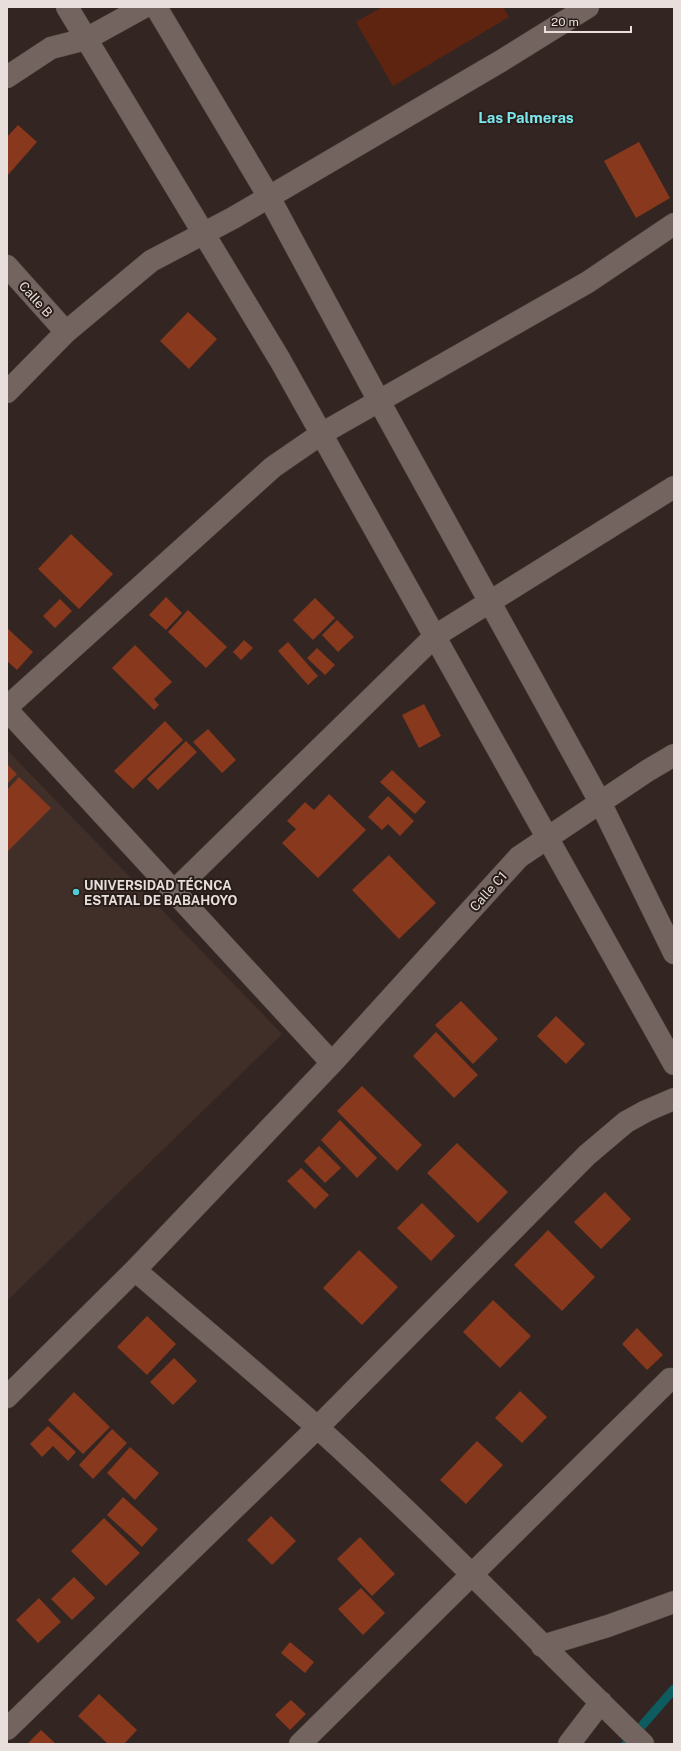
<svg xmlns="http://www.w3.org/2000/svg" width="681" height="1751" viewBox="0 0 681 1751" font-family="'Public Sans',sans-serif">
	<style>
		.built { fill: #402e28 }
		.green { fill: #5e2410 }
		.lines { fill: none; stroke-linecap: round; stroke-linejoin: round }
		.stream { stroke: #0c5c60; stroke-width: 9 }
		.building { fill: #88381c }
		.street-casing { stroke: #4b413d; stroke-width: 23 }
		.street { stroke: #73645f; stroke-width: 22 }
		.poi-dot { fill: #51ccd3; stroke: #291d19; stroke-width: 1.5 }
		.labels { text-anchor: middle; stroke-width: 4; stroke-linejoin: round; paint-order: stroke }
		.street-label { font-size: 13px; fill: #e8dfdc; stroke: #291d19 }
		.poi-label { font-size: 13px; font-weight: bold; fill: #e8dfdc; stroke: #291d19; text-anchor: start }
		.quarter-label { font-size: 15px; font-weight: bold; fill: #7ce8ee; stroke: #291d19 }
	</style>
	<rect width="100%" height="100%" fill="#332622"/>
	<path class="built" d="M7,750L282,1034L7,1301Z"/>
	<path class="green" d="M382,7H503L509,17L393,86L356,22Z"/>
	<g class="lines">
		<path class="stream" d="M626,1744L674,1689"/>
	</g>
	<path class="building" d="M18,125L37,142L7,176V137Z
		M639,142L670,198L636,218L604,161Z
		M188,312L217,339L189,369L160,341Z
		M71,534L113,574L79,609L38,569Z
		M166,597L182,613L166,630L149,615Z
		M315,598L335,618L313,640L293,620Z
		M60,599L72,611L55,628L43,616Z
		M188,610L227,647L206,668L168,632Z
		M337,620L354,637L338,652L322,635Z
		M7,628L33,652L17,670L7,661Z
		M244,640L253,648L241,660L233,652Z
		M288,642L318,676L308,685L278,651Z
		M135,645L172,682L154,699L159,705L154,710L112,668Z
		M317,648L335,665L325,675L307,658Z
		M424,704L441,736L419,748L402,715Z
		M165,721L183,740L133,789L114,771Z
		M208,729L236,760L222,773L193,742Z
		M186,741L197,752L158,790L147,779Z
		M7,764L17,774L7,784Z
		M392,770L426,802L415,814L380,782Z
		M19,777L51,808L7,852V790Z
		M329,794L366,830L318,878L282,843L296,829L287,821L305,802L314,810Z
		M388,796L414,821L400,836L388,824L382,830L368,817Z
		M389,855L436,903L399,939L352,890Z
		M461,1001L498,1039L473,1064L435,1025Z
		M556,1016L585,1044L566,1064L537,1036Z
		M436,1032L478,1075L454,1098L413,1056Z
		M362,1086L422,1145L397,1171L337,1111Z
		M340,1120L377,1158L357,1178L321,1140Z
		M457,1143L508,1192L478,1223L427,1173Z
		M319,1146L341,1168L325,1183L304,1161Z
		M301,1168L329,1195L315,1209L287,1181Z
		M605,1192L631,1219L601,1249L574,1222Z
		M422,1203L455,1236L431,1261L397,1228Z
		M548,1230L595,1277L562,1311L514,1265Z
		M359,1250L398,1287L362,1325L323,1288Z
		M493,1300L531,1336L500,1368L463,1332Z
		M147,1316L176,1344L147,1375L117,1347Z
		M637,1328L663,1355L647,1370L622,1344Z
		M174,1358L197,1381L173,1405L150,1382Z
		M520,1391L547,1417L522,1443L495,1418Z
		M74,1392L110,1427L83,1454L48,1420Z
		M48,1426L76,1452L68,1461L53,1446L42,1457L30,1444Z
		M112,1429L127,1443L93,1479L79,1465Z
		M477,1441L503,1465L466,1504L440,1480Z
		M130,1447L159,1473L135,1500L107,1473Z
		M123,1497L158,1529L142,1547L107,1515Z
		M271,1516L296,1541L272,1565L247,1540Z
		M104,1518L140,1553L106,1586L71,1551Z
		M360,1537L395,1574L372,1596L337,1559Z
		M74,1577L95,1598L72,1620L51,1599Z
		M361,1588L385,1613L363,1635L338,1609Z
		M39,1598L61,1622L38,1643L16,1620Z
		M290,1642L314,1662L305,1673L281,1653Z
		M99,1694L137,1730L124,1744H108L78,1716Z
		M291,1700L306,1714L290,1730L275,1715Z
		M41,1730L56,1744H27Z"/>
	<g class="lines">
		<g class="street-casing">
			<path id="street" d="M67,7L280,360L674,1064
				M156,7L269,197L379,401L600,802L674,953
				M7,77L51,48L86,39L144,7
				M7,266L66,332
				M7,392L66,332L151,261L233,218L501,61L588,7
				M7,707L273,467L321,434L588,282L674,224
				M7,710L332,1063
				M174,891L435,636L674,487
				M135,1270C196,1323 258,1374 318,1428C430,1529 535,1639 643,1744
				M7,1397L135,1270L332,1063L519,857L647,771L674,755
				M542,1646L608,1626L674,1602
				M7,1729L318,1427L587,1155L626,1122L646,1111L674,1099
				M300,1744L670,1379
				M569,1744L601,1702"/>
		</g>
		<use href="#street" class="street"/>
	</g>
	<circle class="poi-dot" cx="76" cy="892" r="4"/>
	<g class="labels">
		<g class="street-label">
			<text transform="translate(36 299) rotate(48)" y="5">Calle B</text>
			<text transform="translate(488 891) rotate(-48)" y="5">Calle C1</text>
		</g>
		<g class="poi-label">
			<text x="84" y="890">UNIVERSIDAD TÉCNCA<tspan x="84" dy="15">ESTATAL DE BABAHOYO</tspan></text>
		</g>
		<g class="quarter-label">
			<text x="526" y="123">Las Palmeras</text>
		</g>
	</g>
	<rect width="681" height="1751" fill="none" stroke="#e8dfdc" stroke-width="16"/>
	<path d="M545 26v6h86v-6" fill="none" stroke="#e8dfdc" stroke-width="2"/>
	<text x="551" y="26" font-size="12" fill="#e8dfdc" stroke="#291d19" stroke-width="3" paint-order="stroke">20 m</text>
</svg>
